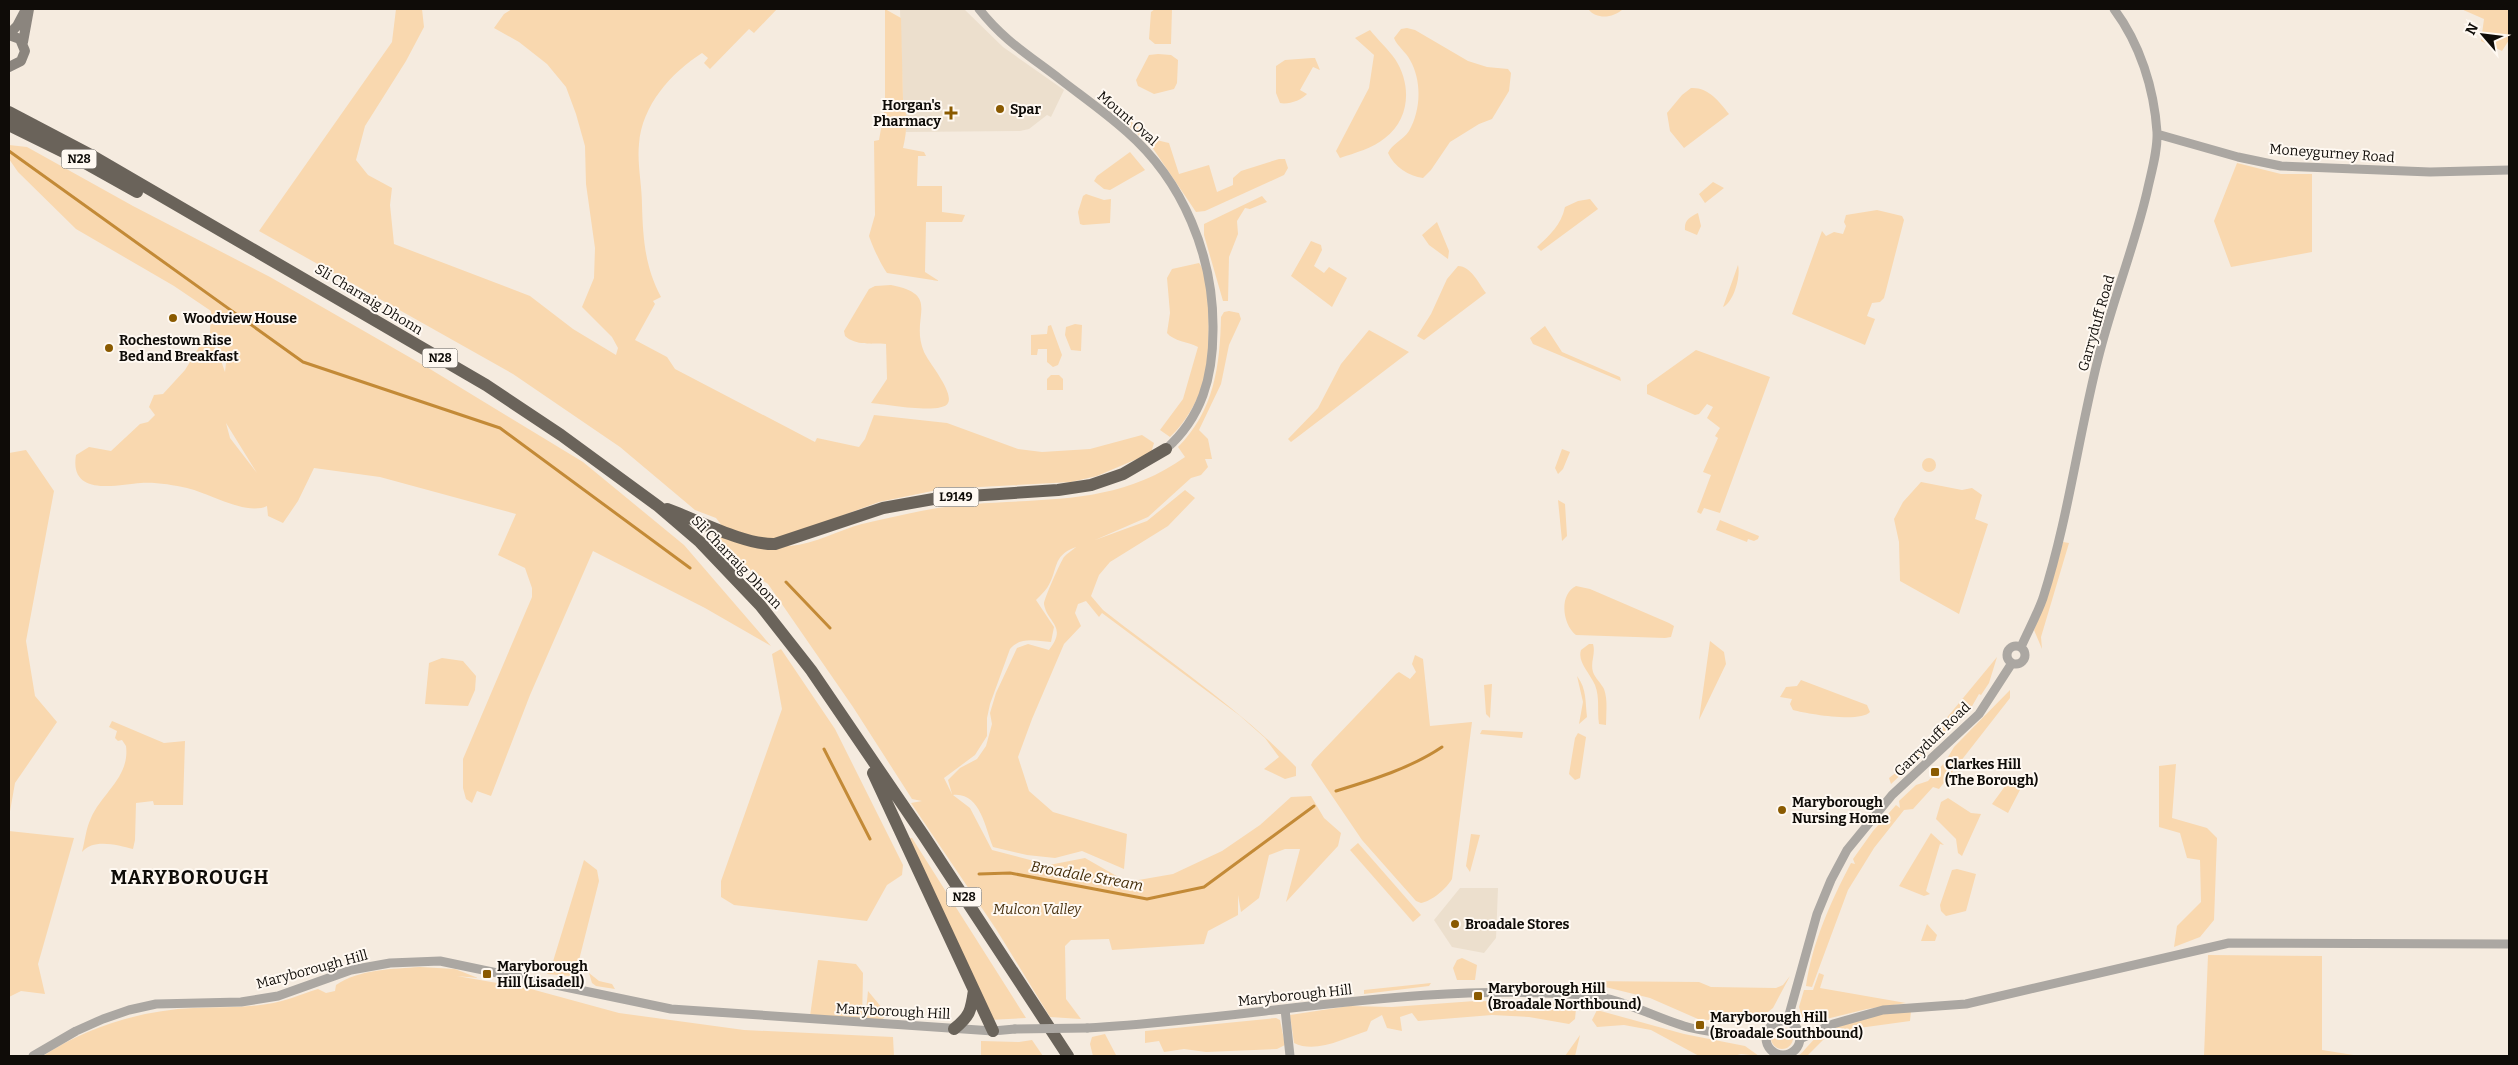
<svg xmlns="http://www.w3.org/2000/svg" width="2518" height="1065" viewBox="0 0 2518 1065" font-family="Bitter,serif">
	<style>
		.built { fill: #ecdfcd }
		.green { fill: #f9d8af; fill-rule: evenodd }
		.lines { fill: none; stroke-linecap: round; stroke-linejoin: round }
		.stream { stroke: #c38a37; stroke-width: 3 }
		.tertiary { stroke: #aba7a2; stroke-width: 9 }
		.secondary { stroke: #8b857e; stroke-width: 10 }
		.trunk { stroke: #6a635a; stroke-width: 12 }
		.tertiary-bridge { stroke: #aba7a2; stroke-width: 9 }
		.poi-dot { fill: #8a5a00; stroke: #fff9f2; stroke-width: 2 }
		.labels { text-anchor: middle; stroke-width: 4; stroke-linejoin: round; paint-order: stroke }
		.shield { fill: #fff9f2; stroke: #57534e; stroke-width: 1 }
		.shield-label { font-size: 12px; font-weight: bold; fill: #0f0c08 }
		.poi-label { font-size: 14px; font-weight: bold; fill: #0f0c08; stroke: #fff9f2; text-anchor: start }
		.street-label { font-size: 14px; fill: #0f0c08; stroke: #fff9f2 }
		.park-label { font-size: 14px; font-style: italic; fill: #4c3412; stroke: #fff9f2 }
		.water-label { font-size: 15px; font-style: italic; fill: #432c08; stroke: #fff9f2 }
		.district-label { font-size: 19px; font-weight: bold; letter-spacing: 1px; fill: #0f0c08; stroke: #fff9f2 }
	</style>
	<rect width="100%" height="100%" fill="#f5ebdf"/>
	<path class="built" d="M900,9H964L1003,47L1064,90L1051,117L1047,115L1029,129L1020,131L906,132V108L903,99Z
		M1460,888H1498L1496,938L1484,953L1452,947L1434,920Z"/>
	<path class="green" d="M396,9H422L424,27L406,61L365,126L356,160L368,175L392,188L390,205L394,244L530,296L573,329L616,355L618,348L612,337L582,307L594,278L595,248L586,184L585,146L576,114L566,87L547,64L519,42L494,28L504,14L512,9H777L754,33L749,29L710,69L704,63L708,58L702,53C671,73 642,105 639,144C637,164 642,185 642,205C643,239 645,267 661,297L653,301L655,304L635,340L667,357L675,369L815,442L817,438L859,447L865,439L874,415L947,423L1018,449L1042,452L1090,449L1142,435L1154,443L1151,453L1097,476L1071,482L942,489L879,502L776,540L757,538L723,527L716,518L695,510L620,447L513,374L259,231L392,42Z
		M885,9L901,18L903,99C908,114 907,132 903,148L924,152L926,156H918L917,186H942V212L965,215L962,222H926L925,272L939,281L887,273C881,265 872,245 869,236L875,215L874,141L879,140L885,106Z
		M1155,9H1172L1171,44H1155L1149,39L1151,12Z
		M1588,9H1623C1613,18 1597,20 1588,9Z
		M2461,9H2509V40L2502,51L2481,41L2484,19Z
		M1407,28L1415,30L1468,61L1487,67L1508,69L1511,73L1509,91L1492,119L1479,124L1450,142L1431,170L1423,178C1409,176 1394,167 1388,153C1392,144 1403,140 1409,131C1421,110 1422,81 1410,60C1406,52 1397,46 1394,38L1401,29Z
		M1370,30C1378,40 1388,49 1395,59C1412,85 1410,119 1385,138C1373,148 1355,153 1340,158L1336,151L1369,88L1374,55L1355,38Z
		M1158,54L1171,55L1178,60L1177,83L1174,89L1154,94L1138,86L1136,80L1149,55Z
		M1312,58H1315L1320,70L1313,67L1300,90L1307,94C1302,100 1288,105 1280,103L1276,93V66L1285,60Z
		M1691,88C1708,87 1719,101 1729,114L1684,148L1670,131L1667,113L1682,95Z
		M1117,110L1152,139L1169,143L1179,174L1209,165L1217,192L1233,185V178L1241,171L1279,159H1285L1288,168L1284,175L1205,211L1196,212L1152,147L1119,117Z
		M9,145L27,147L133,206L270,277L430,369L583,462L684,545L771,646L705,608L593,551L530,695L491,796L477,791L472,803L466,799L463,788V759L532,597V588L525,568L498,555L516,514L380,477L314,468L298,501L283,523L268,516L267,506C246,516 209,493 187,488C173,485 155,482 141,483C117,485 69,497 76,455L89,447L111,451L140,424L148,422L155,415L149,407L154,395L163,394L185,370L207,334L219,355L225,372L226,363L210,333L211,311L174,286L76,229L18,172L9,159ZM226,423L257,473L230,438Z
		M1130,152L1145,170L1110,190L1104,189L1094,181L1097,176Z
		M2237,163L2281,174H2312V252L2231,267L2214,221Z
		M1713,182L1724,188L1705,203L1699,194Z
		M1086,194L1104,200L1111,199L1110,223L1083,225L1080,224L1078,212L1083,196Z
		M1262,196L1267,202L1250,209L1245,208L1237,221L1238,234L1229,257L1228,301H1223L1204,235V224Z
		M1590,199L1598,209L1541,251L1537,247C1550,235 1561,225 1565,207L1578,201Z
		M1877,210L1902,216L1904,220L1884,298L1880,302L1872,303L1867,316L1875,319L1865,345L1792,314L1822,231L1826,236L1834,232L1843,234L1846,226L1844,222L1846,215Z
		M1698,213L1701,226L1697,235L1685,230C1684,220 1690,217 1698,213Z
		M1437,222L1449,251L1448,259L1429,245L1422,235Z
		M1311,241L1321,245L1322,250L1314,266L1324,273L1329,267L1347,278L1332,307L1291,276Z
		M1199,263C1212,278 1210,361 1204,381C1198,401 1185,423 1170,437L1160,430L1183,399L1198,347C1189,342 1173,341 1167,333L1170,313L1167,278L1172,269Z
		M1738,265C1741,277 1733,303 1723,307Z
		M1458,266C1471,266 1479,284 1486,293L1424,340L1417,336L1431,314L1447,279Z
		M891,285C943,295 909,317 924,352C929,363 954,392 948,403C942,415 885,404 871,403L887,379L886,344C872,343 856,346 845,336L844,331L869,289L875,286Z
		M1229,311L1239,313L1241,319L1229,345L1221,384L1199,430L1208,439L1212,459H1205L1208,467L1201,475L1191,478L1148,517L1095,540L1147,521L1185,490L1195,498L1168,526L1110,562L1099,575L1091,596L1103,610C1168,661 1238,707 1296,767V776L1285,779L1264,769L1279,757L1265,738L1239,715L1102,613L1099,617L1086,601L1078,604L1075,613L1081,626L1064,644L1032,719L1018,757L1029,791L1053,812L1127,834L1124,869L1082,851L1055,858L1027,855L993,847C985,827 980,792 953,795L970,808L992,850L1049,865L1085,858L1127,882L1173,874L1222,851L1260,825L1291,797L1311,796L1324,818L1341,833L1338,846L1286,902L1300,849H1285L1269,855L1259,898L1241,912L1238,895V915L1208,931L1204,944L1112,950L1109,939L1071,940L1065,946L1066,999L1081,1019L1050,1017L996,929L911,803L922,801L912,799L853,707L768,584L753,574L715,534C736,537 770,547 790,546C815,544 839,530 862,524C882,519 902,515 921,511C1013,492 1103,516 1185,457L1178,447C1214,411 1220,366 1221,317L1224,312ZM1076,547C1073,550 1067,553 1064,557C1061,561 1043,601 1044,604C1047,623 1068,626 1049,650L1028,644L1017,648L996,693L990,713L992,724L986,746L977,759L960,768L948,780L952,794L944,778L975,755L987,736V718L990,704L1010,649C1021,636 1036,641 1051,642L1054,627L1036,600C1040,596 1044,592 1047,588C1059,570 1051,556 1076,547Z
		M1075,324L1082,325L1081,351L1071,350L1065,335L1066,327Z
		M1051,325L1062,355L1058,365L1053,367L1047,362V349H1038L1037,355H1031V335L1047,334L1048,326Z
		M1545,326L1562,352L1620,377L1621,381L1533,344L1530,338Z
		M1369,330L1409,352L1291,442L1288,439L1318,408L1341,364Z
		M1696,350L1770,377L1720,513L1704,508L1701,514L1697,512L1711,475L1703,472L1718,438L1715,436L1720,428L1707,418L1713,407L1707,404L1699,414L1695,415L1647,394V385Z
		M1051,375H1059L1063,379V390H1047V379Z
		M1562,449L1570,452L1563,469L1558,474L1555,468Z
		M26,450L54,491L26,641L35,696L57,722L15,783L9,817V453Z
		M1922 465a7 7 0 1 1 14 0a7 7 0 1 1-14 0Z
		M1921,482L1962,490L1972,488L1982,495L1975,519L1988,524L1959,614L1900,581L1899,542L1894,519L1903,502Z
		M1558,500L1565,504L1567,536L1562,541Z
		M1720,520L1759,536L1758,539L1754,541L1748,539L1747,542L1716,530Z
		M2063,542L2069,543L2041,637L2042,649L2034,630L2050,589Z
		M1576,586L1590,589L1669,623L1674,626L1671,637L1665,638L1576,635C1562,624 1559,594 1576,586Z
		M1710,641L1724,652L1726,664L1699,720Z
		M1589,644H1593C1596,654 1590,662 1593,672C1595,678 1601,683 1604,689C1608,700 1606,713 1606,725L1599,724C1597,710 1600,698 1595,685C1590,673 1577,662 1581,650Z
		M781,649L835,729L903,865L902,875L887,885L867,921L734,905L721,897V881L782,709L772,654Z
		M1415,655L1423,659L1430,726L1472,722L1452,879C1446,889 1432,901 1421,903L1416,901L1362,840L1311,765L1313,761L1396,674L1399,672L1410,679L1416,672L1412,664Z
		M1997,657L1989,683L1981,695L1979,694L1971,708L1891,784L1889,778L1911,761Z
		M442,658L463,661L476,676L475,690L468,706L425,704L429,663Z
		M1577,676C1587,689 1585,702 1587,717L1579,724L1583,702Z
		M1801,680L1867,705L1870,712C1860,723 1808,714 1793,710L1790,704L1792,699L1780,697L1786,687L1797,686Z
		M1492,684L1490,718L1486,714L1484,685Z
		M2010,690V698L1939,789L1933,787L1913,809L1904,810L1874,848L1848,890L1812,987L1806,986C1812,943 1831,901 1851,863L1855,864L1853,859L1873,831L1896,805L1900,808L1899,801L1916,785L1928,781L1945,762L1954,747Z
		M112,721L164,743L185,741L183,805H154L153,801L136,803L135,840L133,849C118,845 93,838 82,852C85,841 86,828 91,818C102,793 130,777 126,746L122,740L118,741L115,738L117,731L109,727Z
		M1482,730L1523,732L1522,738L1480,734Z
		M1578,733L1586,737L1580,778L1575,780L1569,774L1575,738Z
		M2176,764L2172,818L2207,828L2217,838L2214,920L2200,937L2174,947L2177,926L2201,902L2200,860L2187,858L2180,833L2159,827V766Z
		M2011,778L2022,786L2008,813L1992,804Z
		M1948,798L1971,813L1981,814L1962,856L1958,853L1956,839L1936,819L1941,802Z
		M9,831L74,838L38,964L45,994L21,991L9,997Z
		M1931,833L1944,845L1940,844L1926,891L1930,894L1924,896L1899,886Z
		M1471,834L1480,835L1470,872L1466,866Z
		M907,838H912L1026,1018L988,1020Z
		M1358,843L1421,915L1413,922L1350,850Z
		M584,860L597,870L599,881L578,964L570,976L547,974L551,968Z
		M1957,869L1976,874L1966,911L1946,916L1941,911L1940,905L1952,870Z
		M1927,924L1937,935L1935,941H1921Z
		M2208,955L2322,956V1050L2360,1056H2204Z
		M1462,958L1477,965L1475,980H1457L1453,968L1457,960Z
		M818,960L856,964L863,973L862,1021L810,1016Z
		M420,967L455,969L478,978L457,976L531,989L619,1013L744,1030L893,1037L894,1056H43C87,1027 142,1010 194,1008C219,1007 243,1008 267,1004C284,1002 301,994 318,989L326,993L335,991L336,985C359,969 394,969 420,967Z
		M589,973L599,981L612,984L615,989L596,986L592,983Z
		M1819,973L1824,975L1820,988L1906,1003L1867,1009L1814,1022V1020L1802,1017L1799,1007L1804,990H1813Z
		M1790,976L1773,1008L1760,1018L1739,1023L1698,1019L1650,998L1581,981L1699,982L1711,987L1776,988L1783,985Z
		M1431,983L1429,986L1364,994V990Z
		M868,991L887,1014L882,1020L865,1021Z
		M1475,1001L1572,1003L1576,1009L1575,1019L1569,1024L1529,1017L1492,1015L1418,1021L1412,1013L1400,1017L1402,1031L1387,1028L1382,1015L1371,1021L1367,1031C1345,1038 1316,1054 1294,1043L1290,1015L1349,1006L1392,1007Z
		M1597,1010L1684,1034L1745,1046L1759,1056L1741,1054L1734,1056H1699L1651,1030L1624,1025L1597,1027L1592,1020Z
		M1911,1011L1910,1021L1859,1028L1825,1038L1807,1056H1798C1805,1051 1810,1042 1817,1037C1840,1020 1883,1012 1911,1011Z
		M1276,1018L1280,1020L1285,1045L1277,1049L1206,1052L1184,1049L1164,1052L1159,1041L1145,1043V1031Z
		M1771 1038a11 11 0 1 1 22 0a11 11 0 1 1-22 0Z
		M1105,1034L1116,1055L1117,1056H1093L1090,1044L1092,1037Z
		M1580,1035L1575,1056H1565Z
		M1032,1040L1043,1056H981V1041L1019,1042Z"/>
	<g class="lines">
		<path class="stream" d="M9,151L303,362L500,428L690,568
			M786,582L830,628
			M824,749L870,839
			M1336,791C1372,780 1411,768 1442,747
			M979,874L1010,873L1147,899L1204,887L1314,806"/>
		<path class="tertiary" d="M979,9C1004,41 1030,56 1061,80C1083,97 1106,113 1127,132C1183,181 1214,256 1213,330C1213,377 1202,417 1166,449
			M2157,134L2238,157L2281,166L2430,172L2509,170
			M2007 655a9 9 0 1 1 18 0a9 9 0 1 1-18 0Z
			M2021,647C2028,631 2037,615 2043,598C2068,520 2078,438 2098,359C2112,302 2134,248 2147,192C2151,173 2158,151 2157,132C2154,88 2140,44 2114,9
			M1285,1009L1290,1056
			M1766 1038a17 17 0 1 1 34 0a17 17 0 1 1-34 0Z
			M1787,1022L1817,914L1831,880L1847,850L1892,795L1979,714L2012,663
			M1087,1028C1253,1019 1417,982 1584,995C1619,997 1651,1016 1684,1026C1711,1034 1739,1034 1767,1036
			M1800,1039L1833,1024L1883,1010L1966,1004L2229,943L2509,944
			M33,1056L76,1031L103,1019L129,1010L156,1004L241,1002L278,996L351,970L390,963L440,961L671,1009L993,1031L1015,1029"/>
		<path class="secondary" d="M9,34L17,26L26,9
			M9,35L20,39L25,51L21,61L9,67
			M23,42L29,9"/>
		<path class="trunk" d="M9,112L89,154L486,385L561,435L658,506L700,542L760,605L811,670L924,836L1068,1056
			M9,125L78,159L137,192
			M667,509C698,520 744,545 775,544L883,508L939,498L1058,490L1091,485L1123,474L1166,449
			M873,773L993,1031
			M954,1029C970,1016 971,1011 974,990"/>
		<path class="tertiary-bridge" d="M1015,1029L1087,1028"/>
	</g>
	<g class="poi-dot">
		<circle cx="1000" cy="109" r="5"/>
		<path d="M948.5 105.5h5v5h5v5h-5v5h-5v-5h-5v-5h5z"/>
		<circle cx="173" cy="318" r="5"/>
		<circle cx="109" cy="348" r="5"/>
		<rect x="1930" y="767" width="10" height="10" rx="2.5"/>
		<circle cx="1782" cy="810" r="5"/>
		<circle cx="1455" cy="924" r="5"/>
		<rect x="482" y="969" width="10" height="10" rx="2.5"/>
		<rect x="1473" y="991" width="10" height="10" rx="2.5"/>
		<rect x="1695" y="1020" width="10" height="10" rx="2.5"/>
	</g>
	<g class="labels">
		<g class="shield">
			<rect x="61.5" y="149.5" width="35" height="19" rx="4"/>
			<rect x="422.5" y="348.5" width="35" height="19" rx="4"/>
			<rect x="933.5" y="487.5" width="45" height="19" rx="4"/>
			<rect x="946.5" y="887.5" width="35" height="19" rx="4"/>
		</g>
		<g class="shield-label">
			<text x="79" y="163">N28</text>
			<text x="440" y="362">N28</text>
			<text x="956" y="501">L9149</text>
			<text x="964" y="901">N28</text>
		</g>
		<g class="poi-label">
			<text x="941" y="110" text-anchor="end">Horgan's<tspan x="941" dy="16">Pharmacy</tspan></text>
			<text x="1010" y="114">Spar</text>
			<text x="183" y="323">Woodview House</text>
			<text x="119" y="345">Rochestown Rise<tspan x="119" dy="16">Bed and Breakfast</tspan></text>
			<text x="1945" y="769">Clarkes Hill<tspan x="1945" dy="16">(The Borough)</tspan></text>
			<text x="1792" y="807">Maryborough<tspan x="1792" dy="16">Nursing Home</tspan></text>
			<text x="1465" y="929">Broadale Stores</text>
			<text x="497" y="971">Maryborough<tspan x="497" dy="16">Hill (Lisadell)</tspan></text>
			<text x="1488" y="993">Maryborough Hill<tspan x="1488" dy="16">(Broadale Northbound)</tspan></text>
			<text x="1710" y="1022">Maryborough Hill<tspan x="1710" dy="16">(Broadale Southbound)</tspan></text>
		</g>
		<g class="street-label">
			<text transform="translate(1128 118) rotate(41)" y="5">Mount Oval</text>
			<text transform="translate(2332 153) rotate(4)" y="5">Moneygurney Road</text>
			<text transform="translate(369 299) rotate(31)" y="5">Sli Charraig Dhonn</text>
			<text transform="translate(2096 323) rotate(-74)" y="5">Garryduff Road</text>
			<text transform="translate(737 562) rotate(46)" y="5">Sli Charraig Dhonn</text>
			<text transform="translate(1932 739) rotate(-44)" y="5">Garryduff Road</text>
			<text transform="translate(312 969) rotate(-15)" y="5">Maryborough Hill</text>
			<text transform="translate(1295 995) rotate(-6)" y="5">Maryborough Hill</text>
			<text transform="translate(893 1011) rotate(3)" y="5">Maryborough Hill</text>
		</g>
		<g class="park-label">
			<text x="1037" y="914">Mulcon Valley</text>
		</g>
		<g class="water-label">
			<text transform="translate(1087 876) rotate(10)" y="5">Broadale Stream</text>
		</g>
		<g class="district-label">
			<text x="190" y="884">MARYBOROUGH</text>
		</g>
	</g>
	<rect width="2518" height="1065" fill="none" stroke="#0f0c08" stroke-width="20"/>
	<g transform="translate(2483 35) rotate(298)" stroke="#fff9f2" stroke-width="4" paint-order="stroke">
	<path d="M0-4L9 19L0 12L-9 19Z" fill="#0f0c08"/>
	<text y="-8" font-size="14" font-weight="bold" text-anchor="middle" fill="#0f0c08">N</text>
	</g>
</svg>
